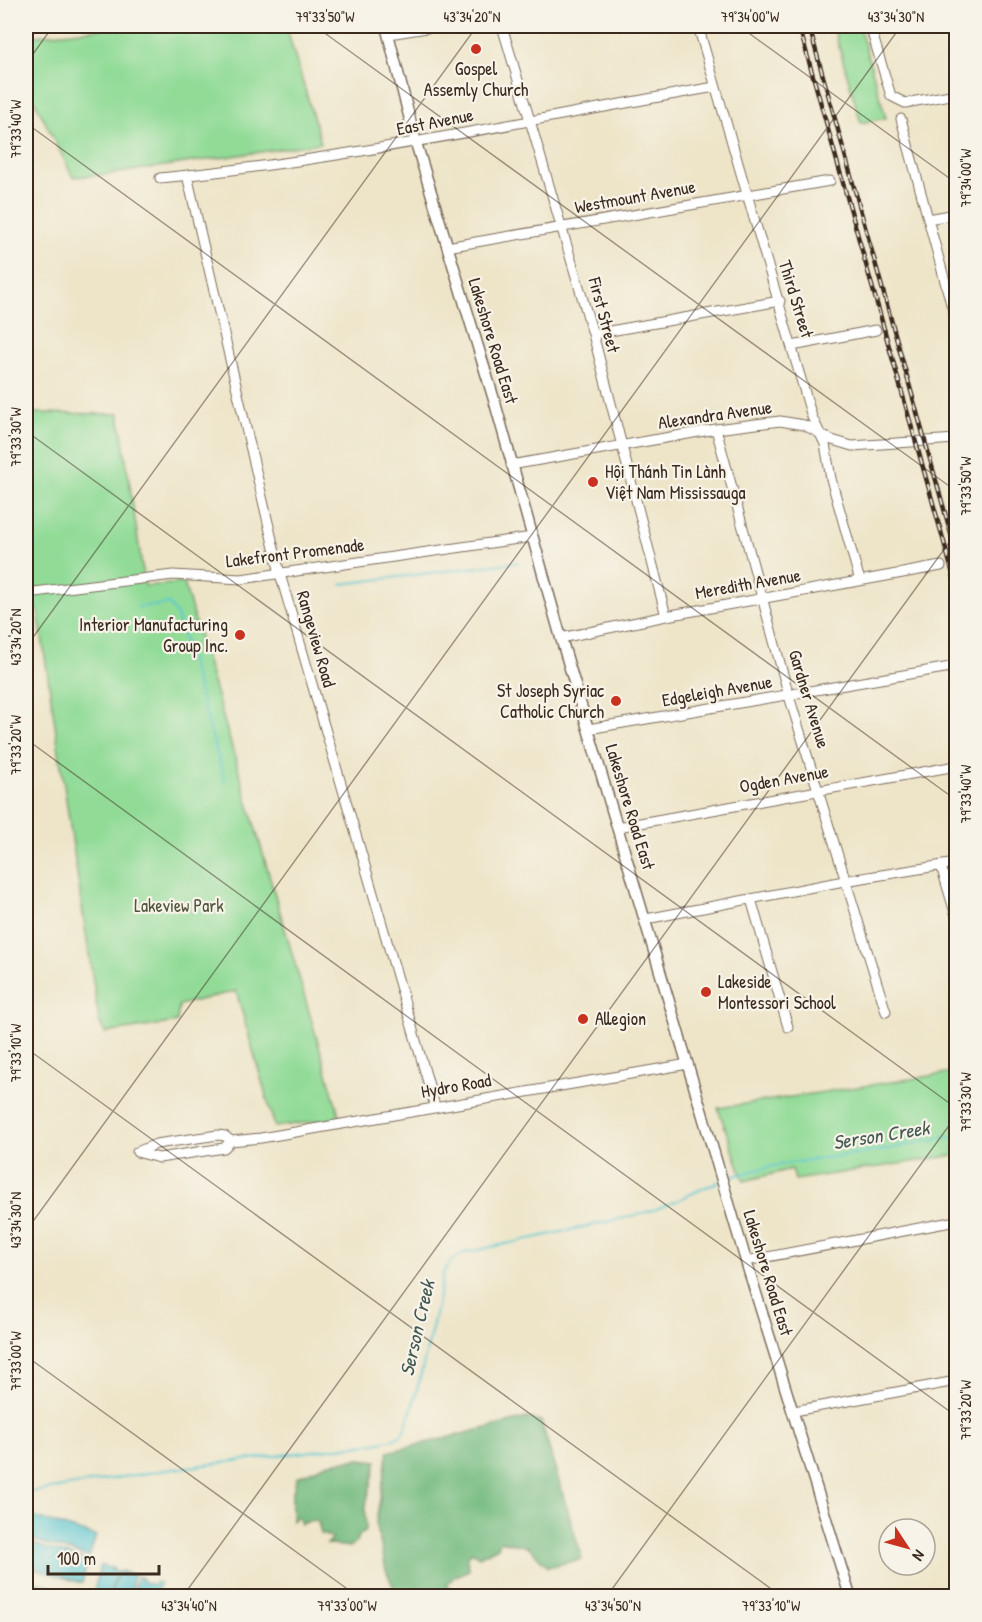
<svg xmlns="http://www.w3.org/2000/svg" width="982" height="1622" viewBox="0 0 982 1622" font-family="'Patrick Hand',sans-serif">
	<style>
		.green { fill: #91db97; stroke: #66825a; stroke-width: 1.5 }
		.forest { fill: #74bb80; stroke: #58724f; stroke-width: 1.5 }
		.water { fill: #59c6d0; stroke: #4a7877; stroke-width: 1.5 }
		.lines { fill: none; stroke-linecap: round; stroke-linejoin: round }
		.stream { stroke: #59c6d0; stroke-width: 2 }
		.minor-casing { stroke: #7a6b5a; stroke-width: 11 }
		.major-casing { stroke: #7a6b5a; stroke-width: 13 }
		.minor { stroke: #fff; stroke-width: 9 }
		.major { stroke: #fff; stroke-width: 10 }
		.rail-casing { stroke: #3b2a1e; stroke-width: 4.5 }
		.rail { stroke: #f7f3e8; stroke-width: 2; stroke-dasharray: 7; stroke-linecap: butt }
		.ticks { fill: none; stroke: #3b2a1e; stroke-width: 1.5; stroke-opacity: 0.45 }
		.poi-dot { fill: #c8321e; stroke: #f7f3e8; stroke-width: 2 }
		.labels { text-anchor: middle; stroke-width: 4.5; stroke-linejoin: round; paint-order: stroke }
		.poi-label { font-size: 18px; fill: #3b2a1e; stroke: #f7f3e8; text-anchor: start }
		.street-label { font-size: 18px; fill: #3b2a1e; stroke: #f7f3e8 }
		.park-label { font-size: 18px; fill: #50563c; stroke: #f7f3e8 }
		.water-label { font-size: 20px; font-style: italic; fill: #445953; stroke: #f7f3e8 }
		.neatline { fill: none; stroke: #3b2a1e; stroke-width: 2 }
		.ticks-label { font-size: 15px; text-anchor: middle; fill: #3b2a1e }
	</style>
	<rect width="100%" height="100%" fill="#f7f3e8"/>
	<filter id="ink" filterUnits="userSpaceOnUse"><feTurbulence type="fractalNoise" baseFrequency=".0167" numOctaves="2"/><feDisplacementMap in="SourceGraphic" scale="12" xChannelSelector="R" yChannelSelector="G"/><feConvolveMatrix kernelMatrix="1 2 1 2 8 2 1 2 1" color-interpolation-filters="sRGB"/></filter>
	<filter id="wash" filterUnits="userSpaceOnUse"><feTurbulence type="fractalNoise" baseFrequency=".008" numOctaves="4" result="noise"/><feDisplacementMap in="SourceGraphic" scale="24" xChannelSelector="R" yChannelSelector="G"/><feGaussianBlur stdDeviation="1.35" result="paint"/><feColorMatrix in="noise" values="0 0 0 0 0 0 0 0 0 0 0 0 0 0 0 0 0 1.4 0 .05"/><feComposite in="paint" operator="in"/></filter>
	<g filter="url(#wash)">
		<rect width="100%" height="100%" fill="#eee5c9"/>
		<path class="green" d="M127,26H286L321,143L104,175L73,177L26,84V37Z
			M833,26H859L886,118L861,123Z
			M26,413L119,414L145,586L184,583L340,1118L275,1127L236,991L179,1005L177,1022L105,1033L99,1021L38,610L26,611Z
			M956,1072V1155L795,1180L792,1169L744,1181L718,1108Z"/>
		<path class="forest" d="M527,1418L541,1421L582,1559L548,1567L529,1547L500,1541L498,1547L479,1557L473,1551L468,1556L469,1570L454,1577L447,1584L452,1590V1596H410L409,1593H396L386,1570L376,1522L388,1452Z
			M359,1459L377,1461L365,1508L366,1531L360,1534L357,1541L349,1547L327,1544L333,1538L321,1534L318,1522L313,1520L301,1524L298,1516L292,1521V1495L297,1477L329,1463Z"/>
		<path class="water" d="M30,1516L96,1536L89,1557L26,1538Z
			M26,1542L88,1561L82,1583L26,1566Z
			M101,1565L112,1568L111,1572L113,1568L117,1572L109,1596L93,1593Z
			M123,1571L122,1575L124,1572L135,1575L128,1596H110L118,1572Z
			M138,1576L142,1578V1581L154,1585L155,1582L160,1583L155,1596H131Z
			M26,1579L52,1587L49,1596H26Z"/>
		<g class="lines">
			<path class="stream" d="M342,584L518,562
				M138,607L169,604L177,615L225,781
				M726,1179C791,1155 861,1160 926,1140L932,1142L938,1138L956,1137
				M26,1493L166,1470L376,1443C383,1441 398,1440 402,1434C412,1422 440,1295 443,1273L453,1259L464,1253C526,1239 587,1228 647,1212C673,1205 694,1191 718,1182"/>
		</g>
	</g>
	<g filter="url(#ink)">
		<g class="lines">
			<g class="minor-casing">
				<path id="minor" d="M502,26L593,334L666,616
					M698,26L812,417L825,444L831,479L860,581
					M870,26L891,96L905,103L956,94
					M389,34L439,26
					M901,119L956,322
					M187,175L280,574L435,1106
					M160,178C347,160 530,119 715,87
					M928,219L956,214
					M447,247L830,181
					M593,334L780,301
					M792,346L876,330
					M716,429L789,696L886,1012
					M511,465L716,429L780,421L804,425L832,440L852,446L956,439
					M26,593L173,575L241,579L532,537
					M561,638L666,616L941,566
					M588,729L956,666
					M618,827L956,766
					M941,866L956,916
					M751,899L788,1027
					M646,919L844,881L956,863
					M231,1141L261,1138L688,1064
					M137,1152L159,1158L224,1148L231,1141
					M137,1152L156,1144L218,1135L225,1136L231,1141
					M746,1261L956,1221
					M794,1411L956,1381"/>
			</g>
			<g class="major-casing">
				<path id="major" d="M386,26L416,143L495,403L561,638L749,1271L850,1596"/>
			</g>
			<use href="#minor" class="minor"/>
			<use href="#major" class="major"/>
			<g class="rail-casing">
				<path id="rail" d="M799,26L956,585
					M809,26L956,552"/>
			</g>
			<use href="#rail" class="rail"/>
		</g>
	</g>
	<path class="ticks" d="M315,26L956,491M739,26L956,183M26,64L53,26M26,123L956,800M26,431L956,1108M26,647L477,26M26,739L956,1416M26,1048L781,1596M26,1231L901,26M26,1356L357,1596M183,1596L956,533M607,1596L956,1116"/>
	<g class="poi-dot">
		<circle cx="476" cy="49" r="6"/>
		<circle cx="593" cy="482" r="6"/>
		<circle cx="240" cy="635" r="6"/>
		<circle cx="616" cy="701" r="6"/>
		<circle cx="706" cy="992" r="6"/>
		<circle cx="583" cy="1019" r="6"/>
	</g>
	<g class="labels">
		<g class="poi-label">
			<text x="476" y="75" text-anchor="middle">Gospel<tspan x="476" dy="21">Assemly Church</tspan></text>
			<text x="605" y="478">Hội Thánh Tin Lành<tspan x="605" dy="21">Việt Nam Mississauga</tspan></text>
			<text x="228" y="631" text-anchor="end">Interior Manufacturing<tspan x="228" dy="21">Group Inc.</tspan></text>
			<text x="604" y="697" text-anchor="end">St Joseph Syriac<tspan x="604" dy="21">Catholic Church</tspan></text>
			<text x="718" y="988">Lakeside<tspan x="718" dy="21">Montessori School</tspan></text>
			<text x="595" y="1025">Allegion</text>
		</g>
		<g class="street-label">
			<text transform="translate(435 122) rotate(-11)" y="6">East Avenue</text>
			<text transform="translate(635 197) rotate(-10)" y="6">Westmount Avenue</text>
			<text transform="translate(796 299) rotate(73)" y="6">Third Street</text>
			<text transform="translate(604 315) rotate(75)" y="6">First Street</text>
			<text transform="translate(493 341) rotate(73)" y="6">Lakeshore Road East</text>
			<text transform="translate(715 415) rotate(-8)" y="6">Alexandra Avenue</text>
			<text transform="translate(295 553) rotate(-7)" y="6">Lakefront Promenade</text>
			<text transform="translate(748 584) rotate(-10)" y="6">Meredith Avenue</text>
			<text transform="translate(316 639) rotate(74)" y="6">Rangeview Road</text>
			<text transform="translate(717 691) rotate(-10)" y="6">Edgeleigh Avenue</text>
			<text transform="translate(809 699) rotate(73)" y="6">Gardner Avenue</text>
			<text transform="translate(784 779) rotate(-10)" y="6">Ogden Avenue</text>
			<text transform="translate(630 807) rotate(73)" y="6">Lakeshore Road East</text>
			<text transform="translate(456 1086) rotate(-10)" y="6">Hydro Road</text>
			<text transform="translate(768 1273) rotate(73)" y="6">Lakeshore Road East</text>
		</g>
		<g class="park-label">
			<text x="179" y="912">Lakeview Park</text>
		</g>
		<g class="water-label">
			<text transform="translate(881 1135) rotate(-9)" y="7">Serson Creek</text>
			<text transform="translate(417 1328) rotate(-77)" y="7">Serson Creek</text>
		</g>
	</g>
	<rect width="982" height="1622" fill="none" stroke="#f7f3e8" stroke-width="66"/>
	<g transform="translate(907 1547) rotate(126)"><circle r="28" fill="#f7f3e8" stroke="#aca397" stroke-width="1.5"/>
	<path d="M0-4.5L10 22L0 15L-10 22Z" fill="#c8321e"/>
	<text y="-9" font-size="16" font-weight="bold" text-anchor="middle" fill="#3b2a1e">N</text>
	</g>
	<path d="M48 1565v9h111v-9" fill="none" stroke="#3b2a1e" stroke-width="3"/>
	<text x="57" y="1565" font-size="18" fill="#3b2a1e" stroke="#f7f3e8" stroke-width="4.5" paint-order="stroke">100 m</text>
	<rect x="33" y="33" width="916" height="1556" class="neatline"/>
	<g class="ticks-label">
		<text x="325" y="22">79°33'50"W</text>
		<text x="472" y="22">43°34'20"N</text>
		<text x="750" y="22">79°34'00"W</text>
		<text x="896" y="22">43°34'30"N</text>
		<text transform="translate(16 129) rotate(-90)" y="5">79°33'40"W</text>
		<text transform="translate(966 178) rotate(-90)" y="5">79°34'00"W</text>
		<text transform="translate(16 437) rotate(-90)" y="5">79°33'30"W</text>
		<text transform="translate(966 486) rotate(-90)" y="5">79°33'50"W</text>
		<text transform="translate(16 637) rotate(-90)" y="5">43°34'20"N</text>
		<text transform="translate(16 745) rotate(-90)" y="5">79°33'20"W</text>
		<text transform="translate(966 794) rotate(-90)" y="5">79°33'40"W</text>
		<text transform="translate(16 1053) rotate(-90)" y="5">79°33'10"W</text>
		<text transform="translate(966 1102) rotate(-90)" y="5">79°33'30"W</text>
		<text transform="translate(16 1220) rotate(-90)" y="5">43°34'30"N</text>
		<text transform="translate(16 1361) rotate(-90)" y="5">79°33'00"W</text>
		<text transform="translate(966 1410) rotate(-90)" y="5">79°33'20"W</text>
		<text x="189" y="1611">43°34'40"N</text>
		<text x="347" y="1611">79°33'00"W</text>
		<text x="613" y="1611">43°34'50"N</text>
		<text x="771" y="1611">79°33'10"W</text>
	</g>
</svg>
